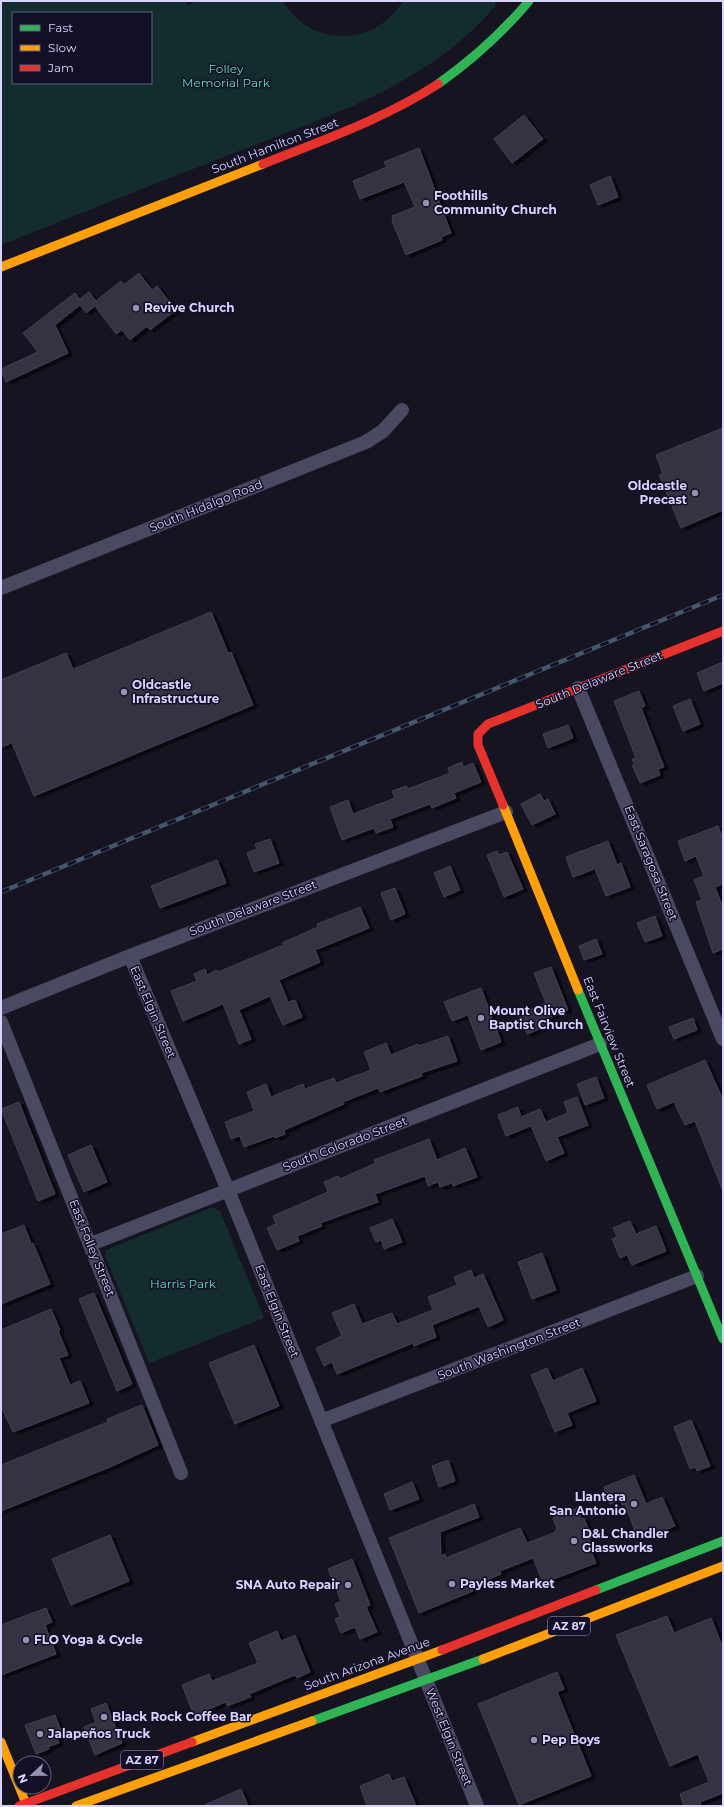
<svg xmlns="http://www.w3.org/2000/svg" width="724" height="1807" viewBox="0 0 724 1807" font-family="Montserrat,sans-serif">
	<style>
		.green { fill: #132c2d; fill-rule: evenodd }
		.building { fill: #343243; stroke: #433f54; filter: url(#shadow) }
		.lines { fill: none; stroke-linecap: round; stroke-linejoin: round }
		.street { stroke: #4a4962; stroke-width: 14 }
		.fast { stroke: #30b455; stroke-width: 9 }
		.slow { stroke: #ff9f0a; stroke-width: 9 }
		.jam { stroke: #e5322d; stroke-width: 9 }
		.rail-casing { stroke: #43596b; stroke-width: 4.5 }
		.rail { stroke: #130f26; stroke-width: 3; stroke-dasharray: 9; stroke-linecap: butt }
		.poi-dot { fill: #9591b1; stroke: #130f26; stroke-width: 1.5 }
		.labels { text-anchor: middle; stroke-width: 3; stroke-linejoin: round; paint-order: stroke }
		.shield { fill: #130f26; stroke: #9e99be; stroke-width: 1 }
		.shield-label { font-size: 11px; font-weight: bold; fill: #d9d4ff }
		.park-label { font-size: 12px; fill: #5fe0c0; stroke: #130f26 }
		.street-label { font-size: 12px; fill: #d9d4ff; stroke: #130f26 }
		.poi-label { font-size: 12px; font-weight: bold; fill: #d9d4ff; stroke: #130f26; text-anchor: start }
	</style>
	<defs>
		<filter id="shadow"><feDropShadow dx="4.5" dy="2.5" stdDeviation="0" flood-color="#0009"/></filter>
	</defs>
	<rect width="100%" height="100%" fill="#161421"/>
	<path class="green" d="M1,1H186L188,5L197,1H283C302,34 343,46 377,27C388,21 396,10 404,1H494L496,5C428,87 320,119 224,157C150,186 75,215 1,245ZM13,13H151V83H13Z
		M212,1207L220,1211L264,1318L149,1363L105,1256L106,1250Z"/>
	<path class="building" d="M524,115L543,139L512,163L494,139Z
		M419,148L451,233L441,237L442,240L406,255L392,221L393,220L392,216L415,207L404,182L360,199L353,181L387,167L384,162Z
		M610,176L618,197L598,205L590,185Z
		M139,273L152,290L157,286L176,310L150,330L147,326L130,340L122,330L116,334L95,306L86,313L80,305L55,325L68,353L6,382L1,369L38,352L23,333L75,293L80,299L89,292L96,301L121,281L124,285Z
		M723,428V510L681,528L659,475L663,474L656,455Z
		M211,612L228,653L231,652L253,705L34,796L12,743L1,747V680L66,653L73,669Z
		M723,662V683L704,691L697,673Z
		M639,691L645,706L641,708L664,767L658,769L660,775L640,783L632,765H635L632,759L636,758L614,701Z
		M690,699L700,724L683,731L673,706Z
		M568,725L573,738L548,748L543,734Z
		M462,762L463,767L473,763L481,782L454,793L456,798L432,808L430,804L390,819L393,827L376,833L374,828L342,840L330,807L348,800L353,814L395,798L392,791L406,786L408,789L450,773L448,768Z
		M540,794L544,801L548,799L555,814L532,825L521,804Z
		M718,826L723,839V884L715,887L723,908V949L713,953L696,902L702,900L694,880L704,876L696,856L685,861L678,841Z
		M270,839L279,863L254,872L247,853L257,849L255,844Z
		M608,841L617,865L621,863L630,887L606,896L595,869L573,877L566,857Z
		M497,851L499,855L507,852L523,889L504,897L487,855Z
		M217,860L226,883L160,908L151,886Z
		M450,866L460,890L444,897L434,873Z
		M395,888L405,914L391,920L381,893Z
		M360,907L369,928L315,950L320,962L279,980L288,1002L295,1000L302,1017L283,1025L270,996L239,1010L251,1039L239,1044L223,1004L183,1021L171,991L197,981L194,974L205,969L207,975L217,970L218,972L283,945L282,943L318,927L317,924Z
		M655,916L662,936L645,942L637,923Z
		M596,939L602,954L584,960L579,946Z
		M551,967L568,1010L547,1018L550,1025L527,1034L519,1015L546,1003L534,973Z
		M481,988L501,1042L481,1050L468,1015L452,1021L444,1002Z
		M693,1018L697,1030L674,1039L669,1027Z
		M448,1036L457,1061L421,1073L422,1076L380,1092L378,1088L343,1102L344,1104L284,1130L285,1134L275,1138L274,1136L244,1147L240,1136L231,1139L225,1122L254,1111L247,1092L266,1084L271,1097L303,1084L305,1089L334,1078L336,1083L371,1070L364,1052L386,1043L391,1055L418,1044L419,1046Z
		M705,1060L723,1100V1191L695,1121L685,1125L674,1102L657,1109L647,1085Z
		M596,1077L604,1098L585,1105L577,1084Z
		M577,1097L588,1125L557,1137L564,1153L546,1161L531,1126L506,1136L498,1115L518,1107L521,1117L540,1109L546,1122L568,1113L564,1102Z
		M19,1102L55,1194L38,1201L1,1109Z
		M429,1139L437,1160L465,1148L477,1177L453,1186L452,1183L440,1187L438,1182L428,1186L425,1176L375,1194L378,1202L320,1223L322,1226L297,1236L299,1241L277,1250L267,1228L276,1224L273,1216L328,1192L324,1182L338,1176L340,1179L376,1163L374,1160Z
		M91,1145L107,1182L84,1192L68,1155Z
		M392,1219L402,1242L384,1249L381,1240L376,1242L370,1228Z
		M630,1221L636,1234L656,1226L666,1251L632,1265L627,1255L620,1258L612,1239L617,1237L613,1228Z
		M24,1225L31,1244L33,1243L50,1284L1,1304V1234Z
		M542,1253L556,1290L532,1299L518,1262Z
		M471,1270L474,1278L483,1274L503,1320L488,1327L479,1306L432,1325L436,1337L414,1346L413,1343L337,1374L332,1362L324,1366L316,1348L342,1336L332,1313L354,1304L362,1324L392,1313L397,1324L433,1310L428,1297L457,1285L454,1277Z
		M94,1293L132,1384L117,1391L79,1299Z
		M51,1309L60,1330L58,1331L68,1355L59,1358L70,1385L80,1381L89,1403L13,1432L1,1406V1330Z
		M254,1345L279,1406L235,1424L209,1363Z
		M547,1368L553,1381L582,1368L596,1401L567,1413L572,1425L555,1432L531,1375Z
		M142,1405L158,1445L110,1467L1,1511V1465L108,1422L107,1419Z
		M691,1420L710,1466L697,1471L695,1467L690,1469L674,1427Z
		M448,1460L455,1481L439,1487L432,1466Z
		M634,1475L646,1504L662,1497L675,1526L658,1533L656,1526L638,1533L635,1531L625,1504L622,1505L620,1500L610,1504L604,1487Z
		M412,1482L419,1499L390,1510L384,1494Z
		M474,1504L479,1517L440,1532L441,1556L445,1554L446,1558L520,1528L527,1543L556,1532L555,1530L557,1529L553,1518L577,1508L581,1519L584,1518L592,1538L589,1539L591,1544L589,1545L596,1563L543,1583L533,1558L500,1571L501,1574L471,1587L473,1591L419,1613L389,1538Z
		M110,1535L129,1581L71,1605L52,1559Z
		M352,1559L370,1605L366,1607L377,1632L360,1639L355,1627L341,1633L335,1619L340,1617L335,1604L341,1601L328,1569Z
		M46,1608L52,1622L45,1625L56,1654L1,1675V1625Z
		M667,1616L674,1633L711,1618L723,1648V1793L700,1802L701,1806H684L680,1794L709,1782L698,1754L670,1766L616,1635Z
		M277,1631L281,1641L295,1635L310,1672L297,1678L295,1675L249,1694L251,1697L227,1706L226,1702L194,1715L182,1685L209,1674L212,1681L258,1663L249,1643Z
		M557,1672L564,1689L557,1692L591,1776L519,1805L478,1704Z
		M106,1703L122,1743L95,1755L84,1727L96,1722L91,1709Z
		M55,1715L61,1731L55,1733L59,1743L48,1747L49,1749L36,1754L25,1725Z
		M389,1774L392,1781L404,1777L416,1806H367L360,1786Z
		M241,1789L248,1806H202Z"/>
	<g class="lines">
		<path class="street" d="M1,588L366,442L383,431L402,410
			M578,688L723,1039
			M130,956L228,1190L477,1806
			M1,1008L130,956L506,812
			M1,1022L181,1473
			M91,1244L600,1044
			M321,1421L697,1276"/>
		<path class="fast" d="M438,84C472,60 502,33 529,1
			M578,990L723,1339
			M596,1590L723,1541
			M312,1721L483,1659"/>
		<path class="slow" d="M1,267L263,164
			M503,805L578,990
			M483,1659L723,1566
			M1,1742L27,1806
			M192,1742L442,1650
			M76,1806L312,1721"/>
		<path class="jam" d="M263,164C323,140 384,119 438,84
			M503,805L478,745V734L488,724L723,631
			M442,1650L596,1590
			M19,1806L192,1742"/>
		<g class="rail-casing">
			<path id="rail" d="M1,892L723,595"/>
		</g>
		<use href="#rail" class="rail"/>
	</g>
	<g class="poi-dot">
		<circle cx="426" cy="203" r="4"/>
		<circle cx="136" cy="308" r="4"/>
		<circle cx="695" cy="493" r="4"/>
		<circle cx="124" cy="692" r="4"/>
		<circle cx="481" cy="1018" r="4"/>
		<circle cx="634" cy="1504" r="4"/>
		<circle cx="574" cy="1541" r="4"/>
		<circle cx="452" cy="1584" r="4"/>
		<circle cx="348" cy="1585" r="4"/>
		<circle cx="26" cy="1640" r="4"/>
		<circle cx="104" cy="1717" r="4"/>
		<circle cx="40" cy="1734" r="4"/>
		<circle cx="534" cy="1740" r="4"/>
	</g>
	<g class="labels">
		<g class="shield">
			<rect x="548" y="1617" width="42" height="18" rx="3"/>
			<rect x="121" y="1751" width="42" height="18" rx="3"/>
		</g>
		<g class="shield-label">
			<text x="569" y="1630">AZ 87</text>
			<text x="142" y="1764">AZ 87</text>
		</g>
		<g class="park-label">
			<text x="226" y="73">Folley<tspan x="226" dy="14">Memorial Park</tspan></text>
			<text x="183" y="1288">Harris Park</text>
		</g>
		<g class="street-label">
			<text transform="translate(275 146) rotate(-21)" y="4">South Hamilton Street</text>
			<text transform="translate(206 506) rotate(-22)" y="4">South Hidalgo Road</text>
			<text transform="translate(599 680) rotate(-22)" y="4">South Delaware Street</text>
			<text transform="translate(651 863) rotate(68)" y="4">East Saragosa Street</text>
			<text transform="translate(253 908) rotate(-21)" y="4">South Delaware Street</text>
			<text transform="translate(153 1012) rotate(67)" y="4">East Elgin Street</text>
			<text transform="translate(609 1032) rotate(68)" y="4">East Fairview Street</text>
			<text transform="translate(345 1144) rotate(-21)" y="4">South Colorado Street</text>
			<text transform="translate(92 1248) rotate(68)" y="4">East Folley Street</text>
			<text transform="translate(277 1311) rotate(68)" y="4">East Elgin Street</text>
			<text transform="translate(509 1349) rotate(-21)" y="4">South Washington Street</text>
			<text transform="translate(367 1664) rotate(-20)" y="4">South Arizona Avenue</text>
			<text transform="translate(449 1737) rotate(68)" y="4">West Elgin Street</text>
		</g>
		<g class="poi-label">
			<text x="434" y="200">Foothills<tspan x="434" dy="14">Community Church</tspan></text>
			<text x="144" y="312">Revive Church</text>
			<text x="687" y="490" text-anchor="end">Oldcastle<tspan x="687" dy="14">Precast</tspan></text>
			<text x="132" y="689">Oldcastle<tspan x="132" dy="14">Infrastructure</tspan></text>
			<text x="489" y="1015">Mount Olive<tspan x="489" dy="14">Baptist Church</tspan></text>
			<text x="626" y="1501" text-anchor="end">Llantera<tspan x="626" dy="14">San Antonio</tspan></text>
			<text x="582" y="1538">D&amp;L Chandler<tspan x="582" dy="14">Glassworks</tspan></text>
			<text x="460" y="1588">Payless Market</text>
			<text x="340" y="1589" text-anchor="end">SNA Auto Repair</text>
			<text x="34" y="1644">FLO Yoga &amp; Cycle</text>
			<text x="112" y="1721">Black Rock Coffee Bar</text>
			<text x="48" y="1738">Jalapeños Truck</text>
			<text x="542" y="1744">Pep Boys</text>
		</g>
	</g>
	<rect width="724" height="1807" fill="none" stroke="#d9d4ff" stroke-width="4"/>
	<rect x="12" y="12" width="140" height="72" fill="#130f26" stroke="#625e7d"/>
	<rect x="20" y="25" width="20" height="6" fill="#30b455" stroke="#625e7d"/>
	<text x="48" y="32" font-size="12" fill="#d9d4ff">Fast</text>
	<rect x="20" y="45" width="20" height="6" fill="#ff9f0a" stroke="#625e7d"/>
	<text x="48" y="52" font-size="12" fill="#d9d4ff">Slow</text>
	<rect x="20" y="65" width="20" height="6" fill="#e5322d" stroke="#625e7d"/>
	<text x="48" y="72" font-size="12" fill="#d9d4ff">Jam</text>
	<g transform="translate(32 1775) rotate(248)"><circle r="19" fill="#130f26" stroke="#625e7d"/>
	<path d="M0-3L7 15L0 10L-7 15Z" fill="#9591b1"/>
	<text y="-6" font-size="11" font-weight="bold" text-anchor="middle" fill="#d9d4ff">N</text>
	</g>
</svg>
